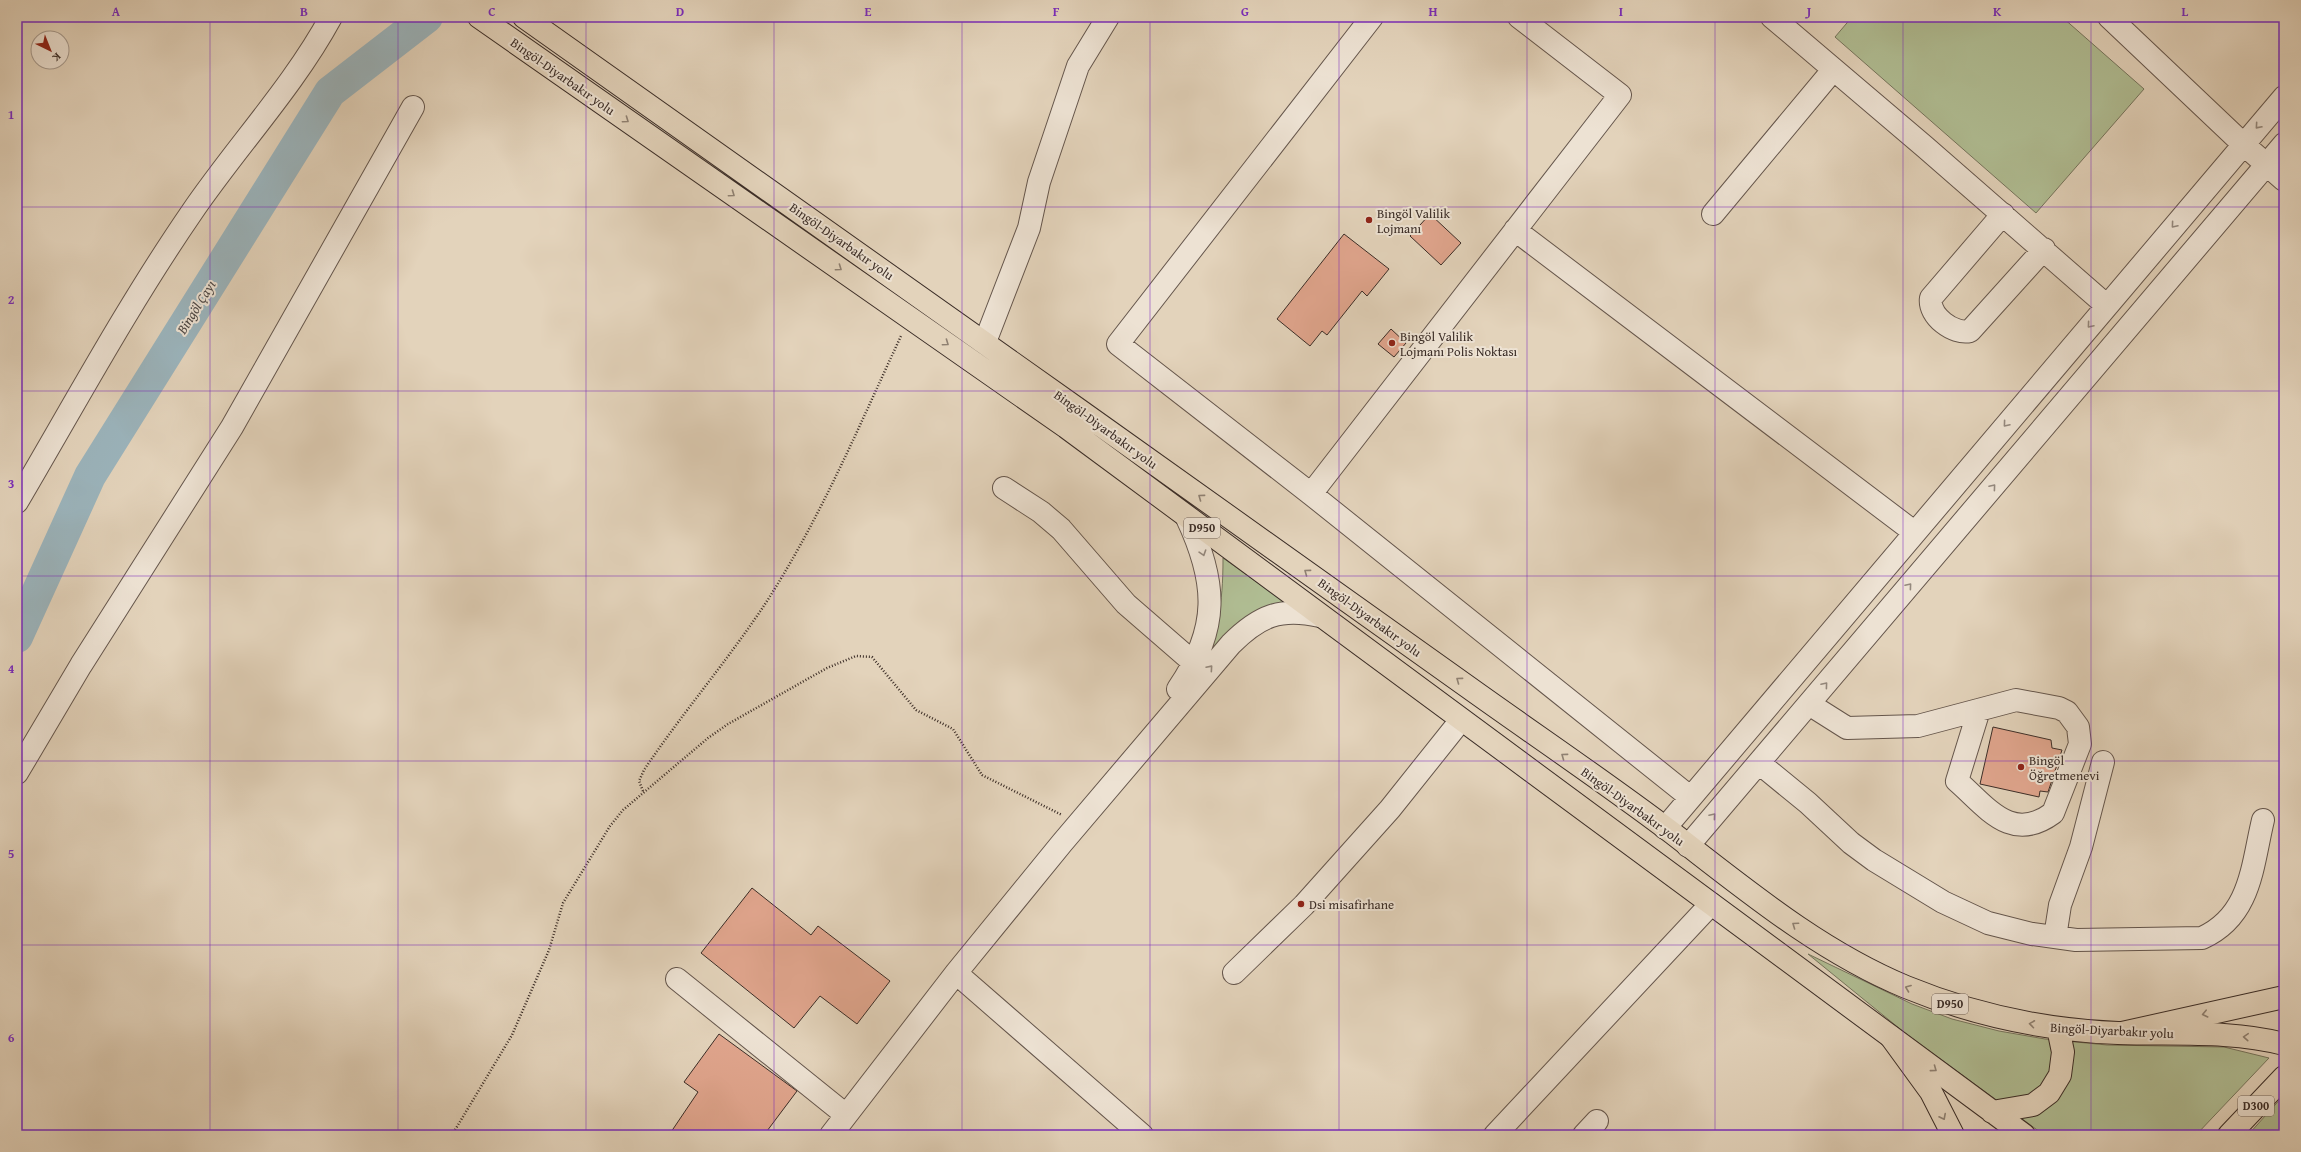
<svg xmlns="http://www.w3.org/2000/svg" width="2301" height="1152" viewBox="0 0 2301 1152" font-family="'Gentium Book Plus',serif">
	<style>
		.green { fill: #b0bd93; stroke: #76755d }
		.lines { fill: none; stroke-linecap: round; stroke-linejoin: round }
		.river { stroke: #9bb4bc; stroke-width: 32 }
		.building { fill: #e0a58d; stroke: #3b2d27 }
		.minor-casing { stroke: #65564c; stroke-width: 24 }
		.major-casing { stroke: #3b2d27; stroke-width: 24 }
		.highway-casing { stroke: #3b2d27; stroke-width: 24 }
		.path { stroke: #3b2d27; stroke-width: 2.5; stroke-dasharray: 1 2; stroke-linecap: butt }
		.minor { stroke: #ede2d3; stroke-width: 22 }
		.major { stroke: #e3d3bb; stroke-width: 22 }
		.highway { stroke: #e3d3bb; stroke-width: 22 }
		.oneway { stroke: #8f8071 }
		.oneway2 { stroke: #94887d }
		.grid { fill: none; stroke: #7b2cbf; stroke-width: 1; stroke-opacity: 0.55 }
		.poi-dot { fill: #8f2418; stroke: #ede2d3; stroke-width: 1.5 }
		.labels { text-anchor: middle; stroke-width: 4; stroke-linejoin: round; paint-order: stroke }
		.shield { fill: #ede2d3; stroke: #70635b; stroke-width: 1 }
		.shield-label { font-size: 12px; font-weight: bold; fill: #3b2d27 }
		.street-label { font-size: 13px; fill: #3b2d27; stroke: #ede2d3 }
		.poi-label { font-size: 13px; fill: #3b2d27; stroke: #ede2d3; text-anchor: start }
		.water-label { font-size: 14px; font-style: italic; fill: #4e4845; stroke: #ede2d3 }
		.neatline { fill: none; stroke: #7b2cbf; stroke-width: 1.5 }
		.grid-label { font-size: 13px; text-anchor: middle; font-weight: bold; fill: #7b2cbf }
	</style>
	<rect width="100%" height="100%" fill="#e3d3bb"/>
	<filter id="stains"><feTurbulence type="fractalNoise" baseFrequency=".005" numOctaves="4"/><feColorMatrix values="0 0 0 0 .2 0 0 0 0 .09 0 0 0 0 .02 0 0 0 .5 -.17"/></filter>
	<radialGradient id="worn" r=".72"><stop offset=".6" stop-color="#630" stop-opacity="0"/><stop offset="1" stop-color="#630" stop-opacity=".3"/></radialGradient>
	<path class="green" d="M1852,17H2062L2144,89L2036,213L1835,37Z
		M1223,558L1285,602L1198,673C1218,627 1223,608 1223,558Z
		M1808,954L1912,1004L1952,1019L1999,1031L2045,1039L2107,1045L2224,1047L2269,1058L2196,1135H2044L1905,1033Z
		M2284,1095V1135H2248Z"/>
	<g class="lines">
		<path class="river" d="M17,637L90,476L330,92L427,17"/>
	</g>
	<path class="building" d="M1430,214L1461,243L1441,265L1410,236Z
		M1344,234L1389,269L1367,296L1362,291L1327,335L1322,331L1310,346L1277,319Z
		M1391,329L1406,343L1394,357L1378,344Z
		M1993,727L2051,740L2052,748L2062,750L2048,792L2040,791L2039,797L1980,784Z
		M752,888L811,935L818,926L890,981L857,1024L820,996L794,1028L701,953Z
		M719,1034L797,1091L764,1135H669L698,1092L684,1082Z"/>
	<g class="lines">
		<g class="minor-casing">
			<path id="minor" d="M1372,17L1118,344L1311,494L1690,797
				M1772,17L1925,147L2106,305
				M2109,17L2243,144L2284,180
				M1713,214L1833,70
				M2003,214L1931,298C1928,316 1954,335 1970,331L2044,249
				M1515,230L1914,532
				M985,342L1029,228L1039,182L1078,66L1108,17
				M1004,488L1041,512L1061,529L1126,604L1194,663
				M1311,494L1620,95L1519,17
				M17,502C74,405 128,305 192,212C237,146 293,87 331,17
				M1178,689C1220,628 1217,582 1187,518
				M1809,704L1847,728L1918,726L2016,700L2059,708L2067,712L2078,727L2080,744L2053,813C2011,844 1987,807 1957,781L1979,710
				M1759,763L1808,803L1851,843L1874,860L1943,902L1988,923L2032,934L2076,940L2202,938C2251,916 2252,866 2263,820
				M17,773L81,665L232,427L413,107
				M1665,828L2284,97
				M1688,846L2284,144
				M2055,937L2060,905L2081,847L2103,762
				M956,973L1142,1135
				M1234,973L1304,905L1390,809L1461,720
				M677,979L846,1115
				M831,1135L956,973L1062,843L1231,644C1259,616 1280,607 1320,616
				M1495,1135L1711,904
				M1584,1135L1597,1121"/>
		</g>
		<g class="major-casing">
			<path id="major" d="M479,17L1066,427L2024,1135
				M524,17C839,239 1154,463 1468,687C1535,735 1605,782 1671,832C1745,889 1819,951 1906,987C1974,1015 2044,1030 2118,1033C2173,1035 2230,1030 2284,1044
				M1992,1112L2033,1105L2049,1093L2060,1075L2063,1052L2058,1028"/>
		</g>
		<g class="highway-casing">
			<path id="highway" d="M2122,1033L2284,997
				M1891,1037L1931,1092L1953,1135
				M2229,1135L2284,1077"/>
		</g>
		<path class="path" d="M643,791L639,781L644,770C683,712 729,659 767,601C821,517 859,426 901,336
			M452,1135L512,1035L549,950L563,903L610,826L623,810L708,738L728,724L827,668L856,656L872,657L916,710L953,729L982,775L1062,815"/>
		<use href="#minor" class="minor"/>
		<use href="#major" class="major"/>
		<use href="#highway" class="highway"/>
	</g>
	<defs><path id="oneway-chevron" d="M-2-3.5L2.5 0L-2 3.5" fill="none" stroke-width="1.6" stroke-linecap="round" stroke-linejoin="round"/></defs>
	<g class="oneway">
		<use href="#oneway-chevron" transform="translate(626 120) rotate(35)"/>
		<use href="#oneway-chevron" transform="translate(732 194) rotate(35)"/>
		<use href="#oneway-chevron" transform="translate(839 268) rotate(35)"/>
		<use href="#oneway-chevron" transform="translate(946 343) rotate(35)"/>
		<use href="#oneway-chevron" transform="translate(1201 497) rotate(-144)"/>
		<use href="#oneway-chevron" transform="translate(1307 572) rotate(-144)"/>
		<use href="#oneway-chevron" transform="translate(1459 680) rotate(-144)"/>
		<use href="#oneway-chevron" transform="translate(1564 756) rotate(-144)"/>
		<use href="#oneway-chevron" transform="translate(1795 925) rotate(-145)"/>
		<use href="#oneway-chevron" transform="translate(1908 988) rotate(-159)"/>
		<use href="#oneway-chevron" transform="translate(2205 1014) rotate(167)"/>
		<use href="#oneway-chevron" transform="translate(2032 1024) rotate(-172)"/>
		<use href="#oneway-chevron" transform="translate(2246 1037) rotate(-176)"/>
		<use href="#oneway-chevron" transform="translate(1934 1069) rotate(36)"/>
		<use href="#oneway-chevron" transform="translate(1943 1117) rotate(63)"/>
	</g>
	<g class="oneway2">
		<use href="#oneway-chevron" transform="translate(2258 126) rotate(131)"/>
		<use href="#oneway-chevron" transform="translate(2174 225) rotate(130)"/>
		<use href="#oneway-chevron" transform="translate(2090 325) rotate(130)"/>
		<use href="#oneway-chevron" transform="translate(2006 424) rotate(130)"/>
		<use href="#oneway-chevron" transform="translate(1993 487) rotate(-50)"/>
		<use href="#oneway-chevron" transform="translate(1203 553) rotate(72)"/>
		<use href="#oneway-chevron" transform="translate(1909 586) rotate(-50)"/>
		<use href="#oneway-chevron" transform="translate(1210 668) rotate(-49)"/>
		<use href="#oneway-chevron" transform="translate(1825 685) rotate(-50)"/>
		<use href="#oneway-chevron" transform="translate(1713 816) rotate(-50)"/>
	</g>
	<path class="grid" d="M210,17V1135M398,17V1135M586,17V1135M774,17V1135M962,17V1135M1150,17V1135M1339,17V1135M1527,17V1135M1715,17V1135M1903,17V1135M2091,17V1135M17,207H2284M17,391H2284M17,576H2284M17,761H2284M17,945H2284"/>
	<g class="poi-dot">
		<circle cx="1369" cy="220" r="4"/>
		<circle cx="1392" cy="343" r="4"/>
		<circle cx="2021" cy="767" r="4"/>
		<circle cx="1301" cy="904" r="4"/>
	</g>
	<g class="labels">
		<g class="shield">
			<rect x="1184" y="518" width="36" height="20" rx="3"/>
			<rect x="1932" y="994" width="36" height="20" rx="3"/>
			<rect x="2238" y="1096" width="36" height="20" rx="3"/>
		</g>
		<g class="shield-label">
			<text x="1202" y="532">D950</text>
			<text x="1950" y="1008">D950</text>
			<text x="2256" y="1110">D300</text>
		</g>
		<g class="street-label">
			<text transform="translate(563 76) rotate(35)" y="5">Bingöl-Diyarbakır yolu</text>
			<text transform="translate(842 241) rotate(35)" y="5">Bingöl-Diyarbakır yolu</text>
			<text transform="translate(1106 429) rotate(36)" y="5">Bingöl-Diyarbakır yolu</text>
			<text transform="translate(1370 617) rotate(36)" y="5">Bingöl-Diyarbakır yolu</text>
			<text transform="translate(1633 806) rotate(36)" y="5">Bingöl-Diyarbakır yolu</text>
			<text transform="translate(2112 1030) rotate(3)" y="5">Bingöl-Diyarbakır yolu</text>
		</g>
		<g class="poi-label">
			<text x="1377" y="218">Bingöl Valilik<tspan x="1377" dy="15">Lojmanı</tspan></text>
			<text x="1400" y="341">Bingöl Valilik<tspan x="1400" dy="15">Lojmanı Polis Noktası</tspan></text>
			<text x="2029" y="765">Bingöl<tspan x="2029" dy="15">Öğretmenevi</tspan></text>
			<text x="1309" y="909">Dsi misafirhane</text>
		</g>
		<g class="water-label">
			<text transform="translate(196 307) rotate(-58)" y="5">Bingöl Çayı</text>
		</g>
	</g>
	<rect width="2301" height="1152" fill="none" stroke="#e3d3bb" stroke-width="44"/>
	<g transform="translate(50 50) rotate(137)"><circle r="19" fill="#ede2d3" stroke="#a69a8e"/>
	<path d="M0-3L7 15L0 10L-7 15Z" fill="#8f2418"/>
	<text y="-6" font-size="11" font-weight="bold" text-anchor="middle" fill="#3b2d27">K</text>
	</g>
	<rect x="22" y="22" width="2257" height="1108" class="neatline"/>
	<g class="grid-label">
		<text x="116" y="16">A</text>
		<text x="304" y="16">B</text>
		<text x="492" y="16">C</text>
		<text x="680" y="16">D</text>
		<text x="868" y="16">E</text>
		<text x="1056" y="16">F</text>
		<text x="1245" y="16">G</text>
		<text x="1433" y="16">H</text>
		<text x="1621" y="16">I</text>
		<text x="1809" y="16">J</text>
		<text x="1997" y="16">K</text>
		<text x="2185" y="16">L</text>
		<text x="11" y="119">1</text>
		<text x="11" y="304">2</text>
		<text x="11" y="488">3</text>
		<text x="11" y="673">4</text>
		<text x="11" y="858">5</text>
		<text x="11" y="1042">6</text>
	</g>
	<rect width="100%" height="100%" filter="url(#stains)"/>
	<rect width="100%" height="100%" fill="url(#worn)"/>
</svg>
